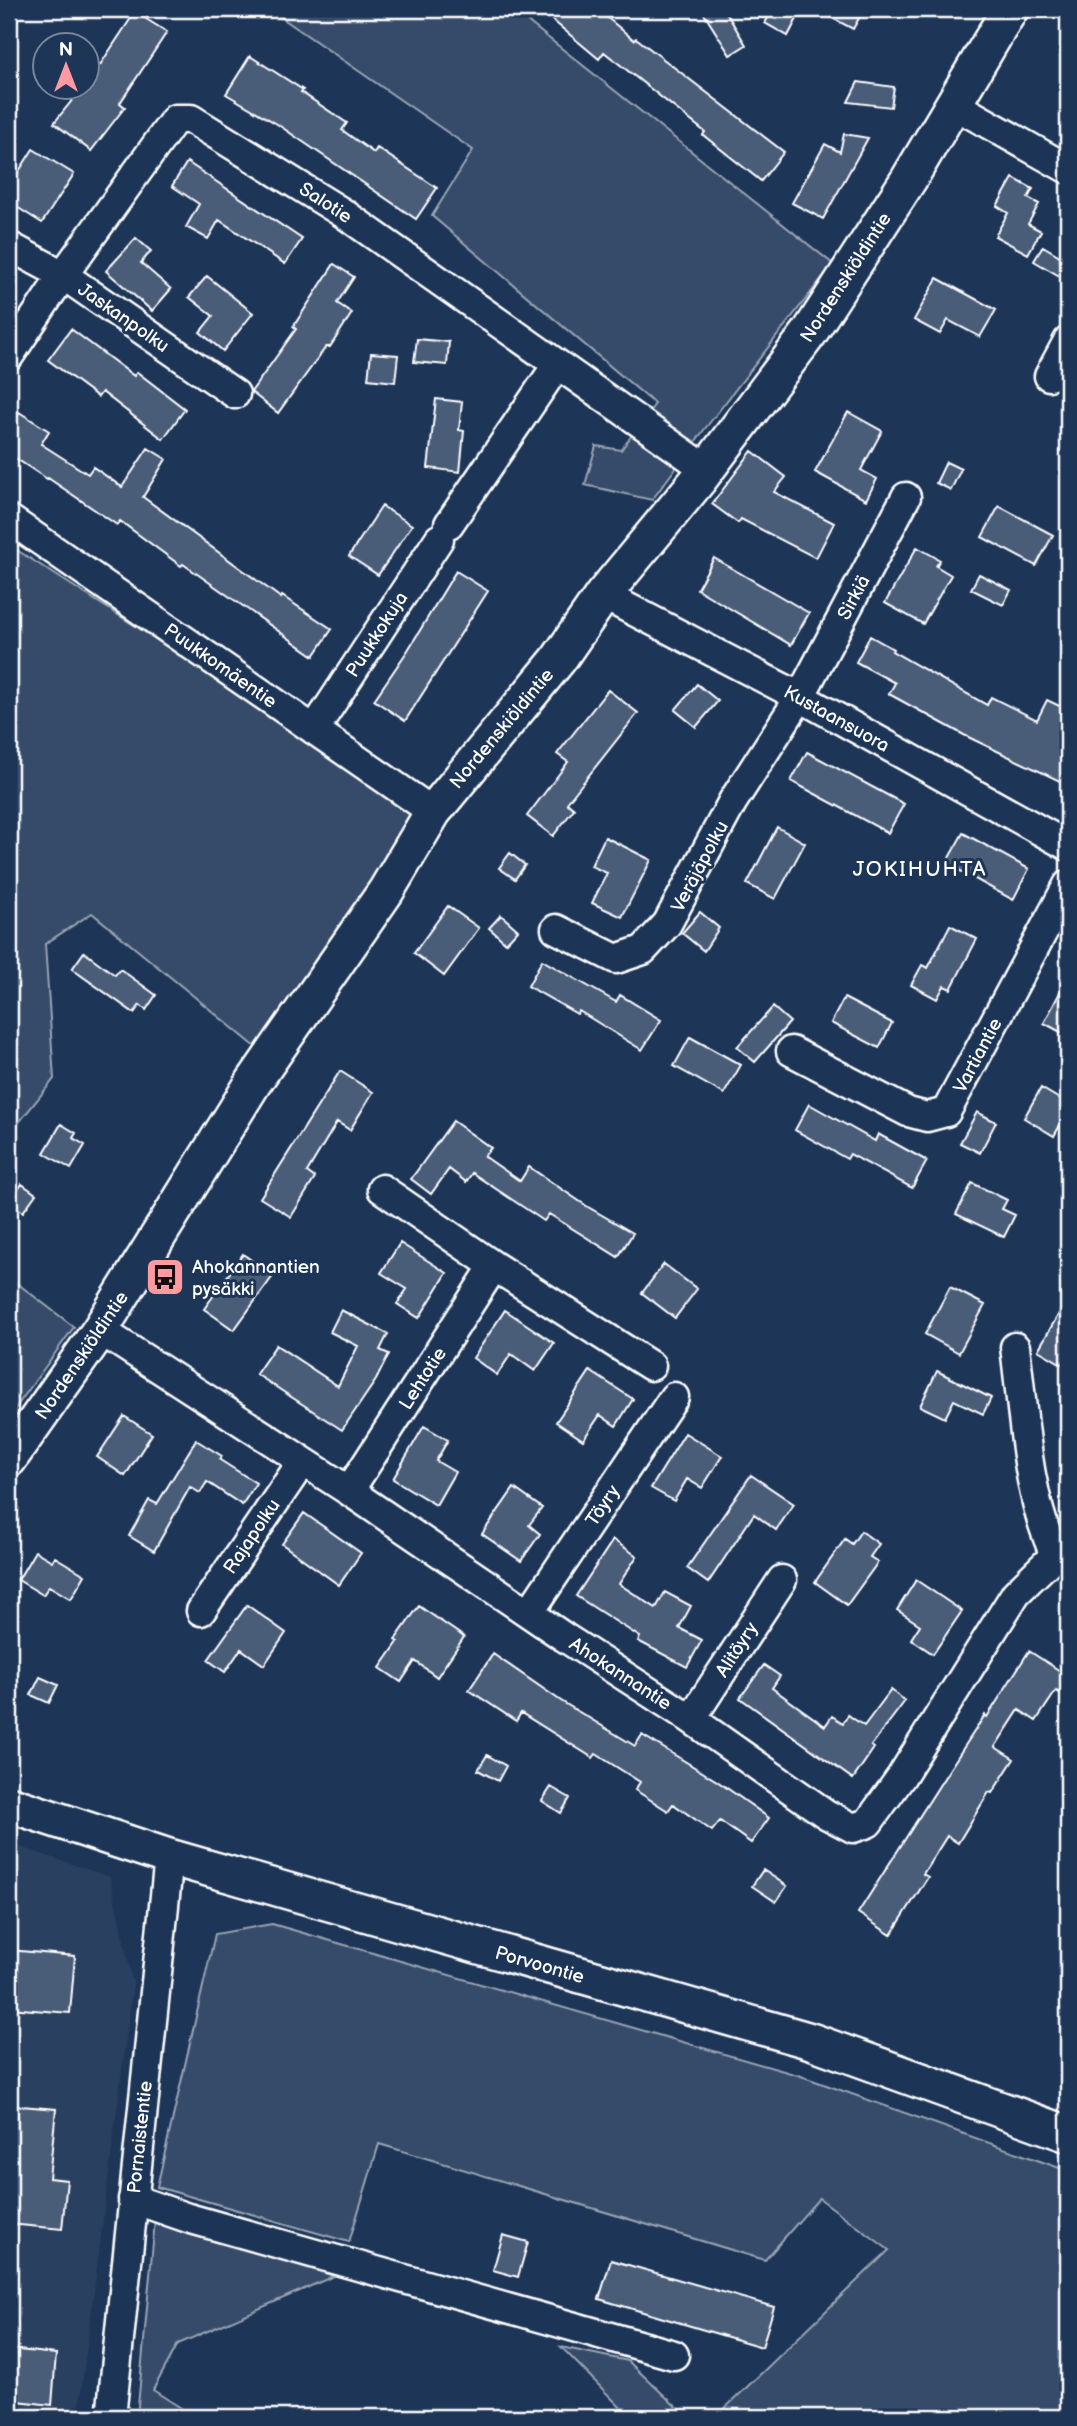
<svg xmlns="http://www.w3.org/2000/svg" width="1077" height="2426" viewBox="0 0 1077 2426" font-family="'Balsamiq Sans',sans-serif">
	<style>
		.built { fill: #2a4161 }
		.green { fill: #364b69; stroke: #9aa5b4; stroke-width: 2 }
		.building { fill: #4a5d79; stroke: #fff; stroke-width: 2 }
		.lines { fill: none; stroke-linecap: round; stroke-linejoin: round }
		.minor-casing { stroke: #fff; stroke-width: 33 }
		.major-casing { stroke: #fff; stroke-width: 40 }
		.minor { stroke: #1d3557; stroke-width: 28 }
		.major { stroke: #1d3557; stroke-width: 35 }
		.labels { text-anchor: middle; stroke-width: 6; stroke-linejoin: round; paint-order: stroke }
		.street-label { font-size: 19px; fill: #fff; stroke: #1d3557 }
		.poi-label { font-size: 19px; fill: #fff; stroke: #1d3557; text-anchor: start }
		.neighbourhood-label { font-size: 21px; letter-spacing: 2px; fill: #fff; stroke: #1d3557 }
	</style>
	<rect width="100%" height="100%" fill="#1d3557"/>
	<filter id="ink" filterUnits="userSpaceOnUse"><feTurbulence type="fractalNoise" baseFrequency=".0143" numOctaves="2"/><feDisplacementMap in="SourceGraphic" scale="14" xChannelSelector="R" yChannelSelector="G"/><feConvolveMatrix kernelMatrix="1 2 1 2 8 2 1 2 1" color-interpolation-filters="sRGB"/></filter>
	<g filter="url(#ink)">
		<path class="built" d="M9,1843L110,1877L133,1983L78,2417H9Z"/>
		<path class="green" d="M269,9H512L833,264L704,430L652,500L585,485L596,446L621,450L655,404L432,216L473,150Z
			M9,545L422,810L257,1048L92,913L45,944L54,1079L9,1135Z
			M9,1277L74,1327L9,1417Z
			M272,1924L801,2076L1068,2171V2417H716L889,2250L819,2198L765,2260L379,2144L349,2242L157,2187L215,1934Z
			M155,2220L334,2276L178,2344L153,2390L195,2417H137Z
			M561,2347L628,2361L687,2417H630Z"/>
		<path class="building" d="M539,9H597L634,40L636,38L784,152L761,181L703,135L705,132L604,52L599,59Z
			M701,9H724L746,45L730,55Z
			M773,9H802L788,36L765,23Z
			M815,9H864L853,29Z
			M135,12L167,32L120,103L125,107L91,151L54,123L82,88H88V55L100,65Z
			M250,56L303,90L301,92L347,123L342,130L374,153L377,148L437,188L416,219L277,124L226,94Z
			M858,82L894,87L891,107L848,102Z
			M844,134L868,138L823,219L792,203L825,144L840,152Z
			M33,149L74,174L42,223L9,202V187Z
			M187,162L302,239L285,264L219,220L208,239L186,227L199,204L172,186Z
			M1013,178L1033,189L1028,198L1039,204L1028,224L1041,231L1028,254L995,236L1008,213L997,206Z
			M136,238L151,251L141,263L171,289L152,311L106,271Z
			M1043,246L1068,261V281L1034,261Z
			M334,264L354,277L337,303L352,313L330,347H326L278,413L251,392L296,329L293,327Z
			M207,276L253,313L223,351L200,332L213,316L189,297Z
			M937,278L996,310L980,337L948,320L940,334L914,320Z
			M71,329L134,376L137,372L185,409L163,439L102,392L98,397L48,360Z
			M417,339L449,342L447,365L414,362Z
			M371,353L398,355L395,382L368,379Z
			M436,399L462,402L459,430L464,431L460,472L428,468Z
			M19,412L49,431L41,444L88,474L93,467L122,487L148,448L166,459L143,497L281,598L282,596L332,629L314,656L183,564L181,566L120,521L117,525L48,478L47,479L9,454V428Z
			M848,412L882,431L861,470L877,479L866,500L815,472Z
			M752,451L786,477L774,492L834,523L816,558L741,519L738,523L712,504Z
			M946,462L961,469L951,490L936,483Z
			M382,506L412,525L378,575L349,556Z
			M999,506L1053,535L1036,566L982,537Z
			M917,547L940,560L936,566L951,575L923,624L885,603Z
			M714,558L809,613L791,645L697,589Z
			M456,571L488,591L405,721L374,700L408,650Z
			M979,574L1011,590L1003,605L971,589Z
			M870,636L893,649L892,651L987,705L991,697L1037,720L1047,700L1068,710V785L964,735L889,694L895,683L856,662Z
			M697,684L718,701L696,727L675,710Z
			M608,690L638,713L567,803L574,809L553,836L527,816L568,762L557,754Z
			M807,752L904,804L888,833L791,781Z
			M777,827L805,843L775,899L747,884Z
			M963,833L1029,869L1013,900L946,863Z
			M605,837L651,860L622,917L592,903L607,873L591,866Z
			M510,853L525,865L515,879L499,868Z
			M448,906L479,928L444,976L414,953Z
			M700,912L719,928L704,951L682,933Z
			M501,915L518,930L506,943L489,928Z
			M950,925L977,939L951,989L944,986L937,999L911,985L922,965L928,968Z
			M84,952L115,975L120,969L156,995L146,1010L140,1005L134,1013L72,969Z
			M542,960L616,1002L620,995L661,1020L642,1050L579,1011L577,1014L528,986Z
			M1068,977V1036L1044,1023Z
			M844,998L892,1023L879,1048L831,1023Z
			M773,1007L790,1022L755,1062L737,1047Z
			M690,1037L741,1065L724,1094L674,1066Z
			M340,1071L373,1092L350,1130L337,1122L307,1172L315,1178L291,1217L260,1198Z
			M1041,1088L1068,1104V1111L1054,1136L1024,1118Z
			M809,1104L875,1141L878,1134L927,1161L912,1188L850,1154L847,1159L795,1130Z
			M977,1112L996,1122L980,1153L960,1143Z
			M453,1121L491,1148L484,1156L520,1181L529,1167L588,1207L633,1233L618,1257L549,1214L544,1221L472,1173L466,1182L449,1169L431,1194L411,1179Z
			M61,1124L76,1133L73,1138L85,1145L71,1169L44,1153Z
			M972,1183L1007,1200L1002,1209L1015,1215L1004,1237L956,1214Z
			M22,1184L36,1194L23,1212L9,1202Z
			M400,1243L447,1273L419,1318L397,1304L407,1289L381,1273Z
			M243,1254L273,1276L234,1330L204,1309Z
			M664,1264L697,1289L675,1318L642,1293Z
			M950,1287L985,1305L959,1353L925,1334Z
			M1068,1298V1353L1062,1364L1038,1350Z
			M341,1310L388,1334L380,1350L389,1354L376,1380L342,1430L256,1374L276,1345L338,1386L358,1346L330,1332Z
			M505,1310L554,1343L535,1371L511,1354L497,1375L473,1358Z
			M590,1371L633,1399L616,1426L600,1415L583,1440L556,1422Z
			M937,1371L991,1398L983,1414L954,1400L945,1418L920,1406Z
			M124,1416L152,1434L125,1476L97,1457Z
			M424,1426L448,1440L436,1461L455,1472L436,1505L393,1479Z
			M685,1433L722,1456L702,1488L687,1479L674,1501L651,1488Z
			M196,1440L222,1456L220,1460L256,1483L242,1505L207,1482L200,1493L190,1487L154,1551L129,1536L149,1500L157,1504Z
			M751,1475L794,1504L776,1530L754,1514L708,1583L687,1568Z
			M514,1488L542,1508L529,1525L540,1534L521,1561L482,1534Z
			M304,1513L361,1553L339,1585L282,1544Z
			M861,1531L879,1544L870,1557L878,1562L847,1605L815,1582L845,1539L852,1544Z
			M613,1540L637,1556L619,1584L656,1608L665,1592L691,1606L679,1628L702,1640L687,1667L638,1641L640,1637L576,1596Z
			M35,1551L52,1561L55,1557L85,1575L71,1599L49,1586L43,1595L18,1580Z
			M916,1580L962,1611L933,1654L911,1639L920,1625L897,1610Z
			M247,1605L286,1633L264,1665L241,1649L225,1672L208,1660Z
			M419,1606L464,1637L437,1677L415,1661L401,1682L380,1668L398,1642L395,1640Z
			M1029,1651L1068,1676V1681L1060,1693L1056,1691L1036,1721L1019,1710L995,1747L1014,1759L992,1793L989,1792L958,1843L947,1836L923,1874L928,1877L891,1935L858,1913L951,1767L985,1715L987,1717Z
			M493,1654L561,1701L635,1746L642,1735L717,1781L769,1818L751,1843L720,1821L712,1831L673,1804L668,1811L635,1790L640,1782L596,1754L593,1758L521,1713L516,1721L469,1690Z
			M764,1665L780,1676L772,1688L825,1726L832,1716L843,1723L848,1715L864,1726L891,1690L905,1701L871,1746L874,1748L853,1779L740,1698Z
			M40,1677L58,1685L49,1703L31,1695Z
			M487,1755L506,1766L498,1781L478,1770Z
			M551,1787L570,1798L561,1813L542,1801Z
			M763,1870L787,1886L776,1902L752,1886Z
			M9,1950L75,1956L70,2013L9,2008Z
			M9,2105L56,2109L49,2178L67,2180L62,2229L9,2224Z
			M503,2235L528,2242L518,2277L493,2270Z
			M611,2260L774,2307L762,2347L599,2299Z
			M9,2349L56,2354L52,2405L9,2400Z"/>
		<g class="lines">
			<g class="minor-casing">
				<path id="minor" d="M953,104L1068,169
					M9,246L63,275L235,394
					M9,356L63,275L175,119H191L343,213L706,469
					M1049,376L1068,341
					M9,519L433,812
					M449,524L557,365
					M603,595L800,697L1068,846
					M314,730L439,539
					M556,929L616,959L643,950L667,924L733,801L800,697L906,497
					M791,1051L908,1112L927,1117L946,1112L1068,885
					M382,1189L494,1266L651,1366
					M100,1330L349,1491L564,1637L691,1719L826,1814L853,1828L868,1823L901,1777L1016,1593L1055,1555L1068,1548
					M1015,1347C1024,1415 1026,1493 1055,1555
					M349,1491L494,1266
					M201,1611L302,1462
					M529,1613L674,1397
					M691,1719L782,1580
					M133,2199L188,2218L674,2355
					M111,2417L169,1857"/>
			</g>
			<g class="major-casing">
				<path id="major" d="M9,1459L100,1330L253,1083L386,891L433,812L558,660L603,595L700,478L810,332L909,179L1010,9
					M9,1804L169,1857L811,2041L1068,2134"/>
			</g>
			<use href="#minor" class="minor"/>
			<use href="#major" class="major"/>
		</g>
	</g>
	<defs>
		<g id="bus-square" transform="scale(2.0125)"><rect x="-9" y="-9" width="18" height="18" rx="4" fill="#ff9aa2" stroke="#1d3557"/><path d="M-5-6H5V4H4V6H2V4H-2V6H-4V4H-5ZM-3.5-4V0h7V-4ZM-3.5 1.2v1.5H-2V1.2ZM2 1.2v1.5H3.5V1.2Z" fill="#111"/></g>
	</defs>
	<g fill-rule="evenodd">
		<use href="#bus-square" x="165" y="1277"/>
	</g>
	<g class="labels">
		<g class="street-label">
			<text transform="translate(326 202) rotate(33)" y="7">Salotie</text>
			<text transform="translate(845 277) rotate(-57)" y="7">Nordenskiöldintie</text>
			<text transform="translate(124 317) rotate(35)" y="7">Jaskanpolku</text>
			<text transform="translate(853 597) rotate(-62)" y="7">Sirkiä</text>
			<text transform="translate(376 634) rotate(-57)" y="7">Puukkokuja</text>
			<text transform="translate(221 665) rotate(35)" y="7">Puukkomäentie</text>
			<text transform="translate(837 718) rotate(29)" y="7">Kustaansuora</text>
			<text transform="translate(501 728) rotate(-50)" y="7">Nordenskiöldintie</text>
			<text transform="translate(699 866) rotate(-62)" y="7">Veräjäpolku</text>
			<text transform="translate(977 1055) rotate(-62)" y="7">Vartiantie</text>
			<text transform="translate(81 1355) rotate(-56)" y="7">Nordenskiöldintie</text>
			<text transform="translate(422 1378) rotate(-57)" y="7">Lehtotie</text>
			<text transform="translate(602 1505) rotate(-56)" y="7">Töyry</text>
			<text transform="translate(251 1536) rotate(-56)" y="7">Rajapolku</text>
			<text transform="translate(736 1649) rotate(-57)" y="7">Alitöyry</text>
			<text transform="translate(621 1673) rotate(33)" y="7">Ahokannantie</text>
			<text transform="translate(540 1964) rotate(16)" y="7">Porvoontie</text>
			<text transform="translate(139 2137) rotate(-84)" y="7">Pornaistentie</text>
		</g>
		<g class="poi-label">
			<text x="192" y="1273">Ahokannantien<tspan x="192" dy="22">pysäkki</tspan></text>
		</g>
		<g class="neighbourhood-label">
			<text x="920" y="876">JOKIHUHTA</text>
		</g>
	</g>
	<rect width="1077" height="2426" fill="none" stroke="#1d3557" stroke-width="35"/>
	<rect x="18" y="18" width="1042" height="2391" fill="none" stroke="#fff" stroke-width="2.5" filter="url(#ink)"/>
	<g transform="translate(66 66)"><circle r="33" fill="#1d3557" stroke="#77869a" stroke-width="2"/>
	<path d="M0-5L12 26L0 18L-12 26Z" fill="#ff9aa2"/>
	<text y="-10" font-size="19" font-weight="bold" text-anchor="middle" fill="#ffffff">N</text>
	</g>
</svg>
